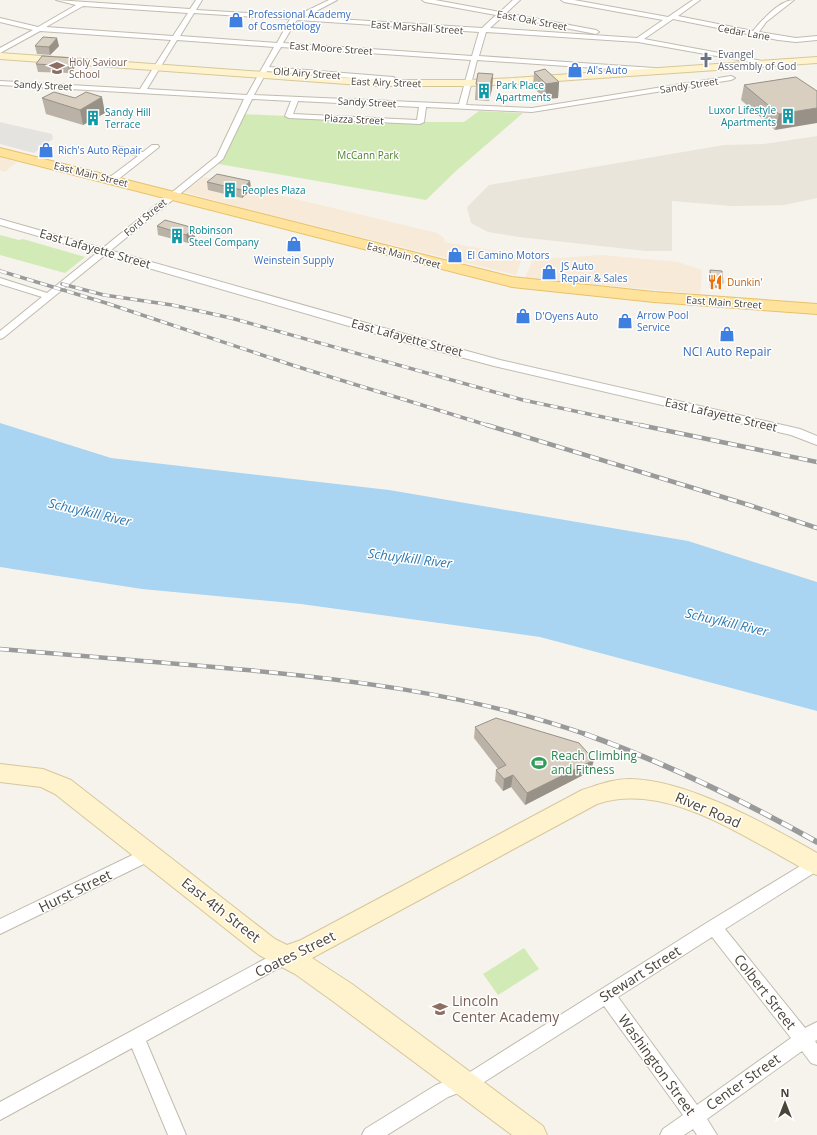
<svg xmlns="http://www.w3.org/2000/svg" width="817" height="1135" viewBox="0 0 817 1135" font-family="'Open Sans',sans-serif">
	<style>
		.residential { fill: #eae5da }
		.commercial { fill: #f7ead8 }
		.green { fill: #d2eab5 }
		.parking { fill: #e5e3e0 }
		.water { fill: #a9d4f2 }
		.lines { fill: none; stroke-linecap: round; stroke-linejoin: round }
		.minor-casing { stroke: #c2bbae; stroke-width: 2 }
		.tertiary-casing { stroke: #c2bbae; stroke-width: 2 }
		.secondary-casing { stroke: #d6c79b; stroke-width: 2 }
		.primary-casing { stroke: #e6c16a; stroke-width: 2 }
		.minor { fill: #fff; fill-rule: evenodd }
		.tertiary { fill: #fff; fill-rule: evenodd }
		.secondary { fill: #fff3cd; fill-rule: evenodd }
		.primary { fill: #ffe39c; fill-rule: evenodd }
		.rail-far2-casing { stroke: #9a9a9a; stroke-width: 3.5 }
		.rail-far1-casing { stroke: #9a9a9a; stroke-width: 4.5 }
		.rail-casing { stroke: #9a9a9a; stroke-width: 5.5 }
		.rail-far2 { stroke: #fff; stroke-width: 2.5; stroke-dasharray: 7; stroke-linecap: butt }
		.rail-far1 { stroke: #fff; stroke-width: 3; stroke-dasharray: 9; stroke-linecap: butt }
		.rail { stroke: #fff; stroke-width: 4; stroke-dasharray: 12; stroke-linecap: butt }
		.wall { fill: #bab2a6 }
		.shaded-wall { fill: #979187 }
		.building { fill: #d8cfc1; stroke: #979187 }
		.labels { text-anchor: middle; stroke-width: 3; stroke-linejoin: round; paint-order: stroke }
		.far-shop-label { font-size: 10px; fill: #366cbe; stroke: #fff; text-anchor: start }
		.far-street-label { font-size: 10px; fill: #4b4439; stroke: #fff }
		.far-worship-label { font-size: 10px; fill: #5b616d; stroke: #fff; text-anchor: start }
		.far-education-label { font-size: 10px; fill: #785e54; stroke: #fff; text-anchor: start }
		.far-culture-label { font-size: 10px; fill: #0d838f; stroke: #fff; text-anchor: start }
		.far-park-label { font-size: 10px; fill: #4a7f2a; stroke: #fff }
		.far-food-label { font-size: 10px; fill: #c56008; stroke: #fff; text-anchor: start }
		.street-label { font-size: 12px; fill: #4b4439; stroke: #fff }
		.shop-label { font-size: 12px; fill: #366cbe; stroke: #fff }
		.leisure-label { font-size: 12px; fill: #27864d; stroke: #fff; text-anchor: start }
		.water-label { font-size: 13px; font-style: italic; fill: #2e7ab2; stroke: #fff }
		.near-street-label { font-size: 14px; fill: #4b4439; stroke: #fff }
		.near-education-label { font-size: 14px; fill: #785e54; stroke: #fff; text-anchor: start }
	</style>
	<rect width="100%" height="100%" fill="#f6f3ec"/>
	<path class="residential" d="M817,136V198L784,205L731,206L672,201V251H646L519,237L488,232L471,223L467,207L489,185L724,145L764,144Z"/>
	<path class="commercial" d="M0,157L17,162L5,172L0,170Z
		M204,177L437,233L444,238V242L523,256L516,275L262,213L184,192Z
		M601,255L678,262L702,270L700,294L525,278L534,257L559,258Z"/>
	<path class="green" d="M479,111L523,113L457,170L426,200L213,163L241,114L420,122H464Z
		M0,235L19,240L23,239L85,257L65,273L0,255Z
		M524,948L539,969L498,995L483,974Z"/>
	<path class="parking" d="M0,122L52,134L53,139L34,153L0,144Z"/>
	<path class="water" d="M0,423L111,458L389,490L688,541L817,582V711L540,637L301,604L142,589L0,567Z"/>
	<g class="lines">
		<g class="minor-casing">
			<path id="minor" d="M56,0L190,9L196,0H202L196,10L296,16L329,0H337L305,17L482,28L496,15L425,2L422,0H435L500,12L513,0H520L506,13L596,30L599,32L596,34L503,16L490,28L637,38L663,20L564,2L561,0H574L668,17L693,0H700L678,16L753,31C762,20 780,0 794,0L766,22L759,32L796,38L817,36V40L796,42L778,40L673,19L644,39L774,63V65L772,66L638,42L486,32L479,56L654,68L658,70L654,72L477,60L466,105L532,108L731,76L735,78L731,80L532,112L426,107L424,122L420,124L289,118L285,116L291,101L252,99L223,159L3,338L0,339V331L42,297L0,284V278L47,293L217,156L244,99L0,85V81L140,89L171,40L40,31L0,53V48L33,30L0,22V18L38,27L76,5ZM83,6L188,13L173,36L46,27ZM194,13L290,19L277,43L180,36ZM298,20L479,32L472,56L283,43L296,21ZM177,40L274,47L247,95L147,89ZM281,47L471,60L459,104L254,95L267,71L389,81V85H392L396,83L397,79L393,77L269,67ZM298,101L419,107L417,120L293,114Z
				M152,145H158L159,147L116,181H110V177L138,156L113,150V146H116L143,152Z
				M149,847L154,849L156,854L154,859L0,934V919Z
				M815,857L817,858V871L725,929L805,1028L817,1022V1040L815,1041L817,1044V1065L811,1063L802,1051L707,1119L717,1135H697L693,1129L684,1135H660L663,1129L683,1115L604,1006L481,1084L448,1097L387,1135H362L365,1129L436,1085L470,1072L708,922ZM712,937L791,1038L697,1105L618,997Z
				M287,949L293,952L295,957L293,962L275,970L146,1041L186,1135H168L132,1048L0,1120V1102L263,960Z"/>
		</g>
		<g class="tertiary-casing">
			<path id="tertiary" d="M0,219L412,336L500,360L800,429L817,436V445L791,435L494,366L404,342L0,225Z"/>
		</g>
		<g class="secondary-casing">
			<path id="secondary" d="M0,53L374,80H467L513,78L817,57V63L513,84L467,86H374L0,59Z
				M0,764L43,769L71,780L275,939L287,945L301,940L582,790C598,785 613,779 629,779C686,779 768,825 817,853V875C804,870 792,862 779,855C726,826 659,783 597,804L312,958L352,984L543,1126L547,1135H512L334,1002L295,974L259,955L55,794L41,787L0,782Z"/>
		</g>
		<g class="primary-casing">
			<path id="primary" d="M0,148L512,277L654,292L817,304V314L654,302L512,287L0,156Z"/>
		</g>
		<use href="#minor" class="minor"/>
		<use href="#tertiary" class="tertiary"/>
		<use href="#secondary" class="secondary"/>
		<use href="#primary" class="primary"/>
		<g class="rail-far2-casing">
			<path id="rail-far2" d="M0,271L106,303L295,366L490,426
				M62,284L104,295L172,305L231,318L523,400L645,426"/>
		</g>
		<g class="rail-far1-casing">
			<path id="rail-far1" d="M487,425L749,505L817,528
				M640,425L817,462
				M0,649C71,655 143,661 214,667C341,678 467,693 588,735"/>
		</g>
		<g class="rail-casing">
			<path id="rail" d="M585,734C666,763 742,800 817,842"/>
		</g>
		<use href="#rail-far2" class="rail-far2"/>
		<use href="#rail-far1" class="rail-far1"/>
		<use href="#rail" class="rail"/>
	</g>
	<path class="wall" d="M35,46H59L50,55L37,54Z
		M74,58L76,66L70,73L38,72L36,64Z
		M534,72L559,82L558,98L545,99L533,87Z
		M493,74L492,89L489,101L475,100L476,84Z
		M796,77L775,130L741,100L744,85Z
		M42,98L105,113L83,125L46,114Z
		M250,181L251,190L242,198L208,190L207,182Z
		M157,226L194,228L195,237L188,243L158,235Z
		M710,270L723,283L721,288H709V276Z
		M475,727L591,771L525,805L511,787L503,791L495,781L496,770L498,769L474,738Z"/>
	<path class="shaded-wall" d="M57,38L59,46L50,55L49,47Z
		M74,58L76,66L70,73L68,66Z
		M493,74L492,89L489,101L490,85Z
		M559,82L558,98L545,99L546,84Z
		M102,97L105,113L83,125L80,110Z
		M817,108V123L775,130L779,114Z
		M250,181L251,190L242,198V190Z
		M194,228L195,237L188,243L186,235Z
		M594,760L591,771L525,805L527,793Z
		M513,775L511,787L503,791L504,779Z"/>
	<path class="building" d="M43,37L57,38L49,47L35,46Z
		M42,56L74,58L68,66L36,64Z
		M545,69L559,82L546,84L534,72Z
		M478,73L493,74L490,85L476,84Z
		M796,77L817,91V108L779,114L744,85Z
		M54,92L75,98L86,92L102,97L80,110L42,98Z
		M217,174L250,181L242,190L207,182Z
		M165,220L194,228L186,235L157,226Z
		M710,270L722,271L723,283L711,282Z
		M496,718L579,743L594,760L527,793L513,775L504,779L496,770L506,765L475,727Z"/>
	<defs>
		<g id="shop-bare" transform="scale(1.2)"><path d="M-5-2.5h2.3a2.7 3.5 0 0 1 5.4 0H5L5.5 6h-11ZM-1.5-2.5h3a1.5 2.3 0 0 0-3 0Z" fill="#3f7fe0" stroke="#fff" stroke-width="2.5" paint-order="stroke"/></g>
		<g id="church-bare" transform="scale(1.2)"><path d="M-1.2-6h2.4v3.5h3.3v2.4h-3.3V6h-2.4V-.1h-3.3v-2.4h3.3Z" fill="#6b7280" stroke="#fff" stroke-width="2.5" paint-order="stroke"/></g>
		<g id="school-bare" transform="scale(1.2)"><path d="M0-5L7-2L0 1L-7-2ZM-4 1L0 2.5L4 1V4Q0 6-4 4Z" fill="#8d6e63" stroke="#fff" stroke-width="2.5" paint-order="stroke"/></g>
		<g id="building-bare" transform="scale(1.2)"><path d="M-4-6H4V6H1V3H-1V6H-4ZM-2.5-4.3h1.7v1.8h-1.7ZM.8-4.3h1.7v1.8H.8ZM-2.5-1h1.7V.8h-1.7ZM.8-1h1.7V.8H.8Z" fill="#0f9aa8" stroke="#fff" stroke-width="2.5" paint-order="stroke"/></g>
		<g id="restaurant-bare" transform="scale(1.2)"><path d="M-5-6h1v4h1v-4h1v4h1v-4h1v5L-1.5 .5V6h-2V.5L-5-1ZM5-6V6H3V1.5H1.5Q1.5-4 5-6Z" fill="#e8710a" stroke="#fff" stroke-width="2.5" paint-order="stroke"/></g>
		<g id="stadium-bare" transform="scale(1.2)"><path d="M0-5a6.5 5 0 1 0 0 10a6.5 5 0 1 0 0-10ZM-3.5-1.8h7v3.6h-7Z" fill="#2e9e5b" stroke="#fff" stroke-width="2.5" paint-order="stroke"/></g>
	</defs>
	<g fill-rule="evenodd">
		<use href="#shop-bare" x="236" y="20"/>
		<use href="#church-bare" x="706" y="60"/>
		<use href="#school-bare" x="57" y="68"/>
		<use href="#shop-bare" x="575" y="70"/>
		<use href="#building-bare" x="484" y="91"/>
		<use href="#building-bare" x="788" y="116"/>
		<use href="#building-bare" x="93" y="118"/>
		<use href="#shop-bare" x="46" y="150"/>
		<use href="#building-bare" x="230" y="190"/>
		<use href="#building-bare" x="177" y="236"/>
		<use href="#shop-bare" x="294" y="244"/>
		<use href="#shop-bare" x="455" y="255"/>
		<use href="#shop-bare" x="549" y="272"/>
		<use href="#restaurant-bare" x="715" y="282"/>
		<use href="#shop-bare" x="523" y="316"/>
		<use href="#shop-bare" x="625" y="321"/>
		<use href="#shop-bare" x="727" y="334"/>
		<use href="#stadium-bare" x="539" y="763"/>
		<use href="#school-bare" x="440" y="1009"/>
	</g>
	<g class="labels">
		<g class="far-shop-label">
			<text x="248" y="18">Professional Academy<tspan x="248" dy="12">of Cosmetology</tspan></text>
			<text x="587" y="74">Al's Auto</text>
			<text x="58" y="154">Rich's Auto Repair</text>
			<text x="467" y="259">El Camino Motors</text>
			<text x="294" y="264" text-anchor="middle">Weinstein Supply</text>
			<text x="561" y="270">JS Auto<tspan x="561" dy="12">Repair &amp; Sales</tspan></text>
			<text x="637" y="319">Arrow Pool<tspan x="637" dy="12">Service</tspan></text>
			<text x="535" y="320">D'Oyens Auto</text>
		</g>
		<g class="far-street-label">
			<text transform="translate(532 20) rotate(11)" y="4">East Oak Street</text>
			<text transform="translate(417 27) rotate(4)" y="4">East Marshall Street</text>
			<text transform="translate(744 32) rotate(10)" y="4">Cedar Lane</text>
			<text transform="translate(331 48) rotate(4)" y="4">East Moore Street</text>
			<text transform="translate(307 73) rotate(4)" y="4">Old Airy Street</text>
			<text transform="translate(386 82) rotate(2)" y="4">East Airy Street</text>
			<text transform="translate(43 85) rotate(3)" y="4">Sandy Street</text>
			<text transform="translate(689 85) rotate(-9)" y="4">Sandy Street</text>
			<text transform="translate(367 102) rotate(3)" y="4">Sandy Street</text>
			<text transform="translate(354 119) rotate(3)" y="4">Piazza Street</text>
			<text transform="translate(91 174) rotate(14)" y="4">East Main Street</text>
			<text transform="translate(145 217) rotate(-40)" y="4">Ford Street</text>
			<text transform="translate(404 255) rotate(15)" y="4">East Main Street</text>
			<text transform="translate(724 302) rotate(4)" y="4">East Main Street</text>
		</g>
		<g class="far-worship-label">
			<text x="718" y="58">Evangel<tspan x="718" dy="12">Assembly of God</tspan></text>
		</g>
		<g class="far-education-label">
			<text x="69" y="66">Holy Saviour<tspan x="69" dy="12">School</tspan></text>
		</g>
		<g class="far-culture-label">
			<text x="496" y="89">Park Place<tspan x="496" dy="12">Apartments</tspan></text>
			<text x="776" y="114" text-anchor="end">Luxor Lifestyle<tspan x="776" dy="12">Apartments</tspan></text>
			<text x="105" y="116">Sandy Hill<tspan x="105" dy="12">Terrace</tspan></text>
			<text x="242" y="194">Peoples Plaza</text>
			<text x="189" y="234">Robinson<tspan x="189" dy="12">Steel Company</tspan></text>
		</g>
		<g class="far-park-label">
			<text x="368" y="159">McCann Park</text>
		</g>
		<g class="far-food-label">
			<text x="727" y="286">Dunkin'</text>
		</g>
		<g class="street-label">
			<text transform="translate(95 249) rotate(16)" y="4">East Lafayette Street</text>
			<text transform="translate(407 338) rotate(15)" y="4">East Lafayette Street</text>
			<text transform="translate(721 415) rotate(13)" y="4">East Lafayette Street</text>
		</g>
		<g class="shop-label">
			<text x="727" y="356">NCI Auto Repair</text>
		</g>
		<g class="leisure-label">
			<text x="551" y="760">Reach Climbing<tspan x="551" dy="14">and Fitness</tspan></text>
		</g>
		<g class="water-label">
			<text transform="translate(90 512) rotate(13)" y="5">Schuylkill River</text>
			<text transform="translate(410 558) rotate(7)" y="5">Schuylkill River</text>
			<text transform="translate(727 622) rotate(13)" y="5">Schuylkill River</text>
		</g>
		<g class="near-street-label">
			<text transform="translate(708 810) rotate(23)" y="5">River Road</text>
			<text transform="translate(75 891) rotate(-26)" y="5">Hurst Street</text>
			<text transform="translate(221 910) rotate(38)" y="5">East 4th Street</text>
			<text transform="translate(295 954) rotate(-26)" y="5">Coates Street</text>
			<text transform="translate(640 974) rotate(-32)" y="5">Stewart Street</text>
			<text transform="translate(765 992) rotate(52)" y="5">Colbert Street</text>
			<text transform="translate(657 1065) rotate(54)" y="5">Washington Street</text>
			<text transform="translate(743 1082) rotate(-35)" y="5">Center Street</text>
		</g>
		<g class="near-education-label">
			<text x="452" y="1006">Lincoln<tspan x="452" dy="16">Center Academy</tspan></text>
		</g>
	</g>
	<g transform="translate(785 1103)" stroke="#ffffff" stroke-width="3" paint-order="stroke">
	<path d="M0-3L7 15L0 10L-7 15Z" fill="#4b4439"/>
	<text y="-6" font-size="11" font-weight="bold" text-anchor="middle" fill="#4b4439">N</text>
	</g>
</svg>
